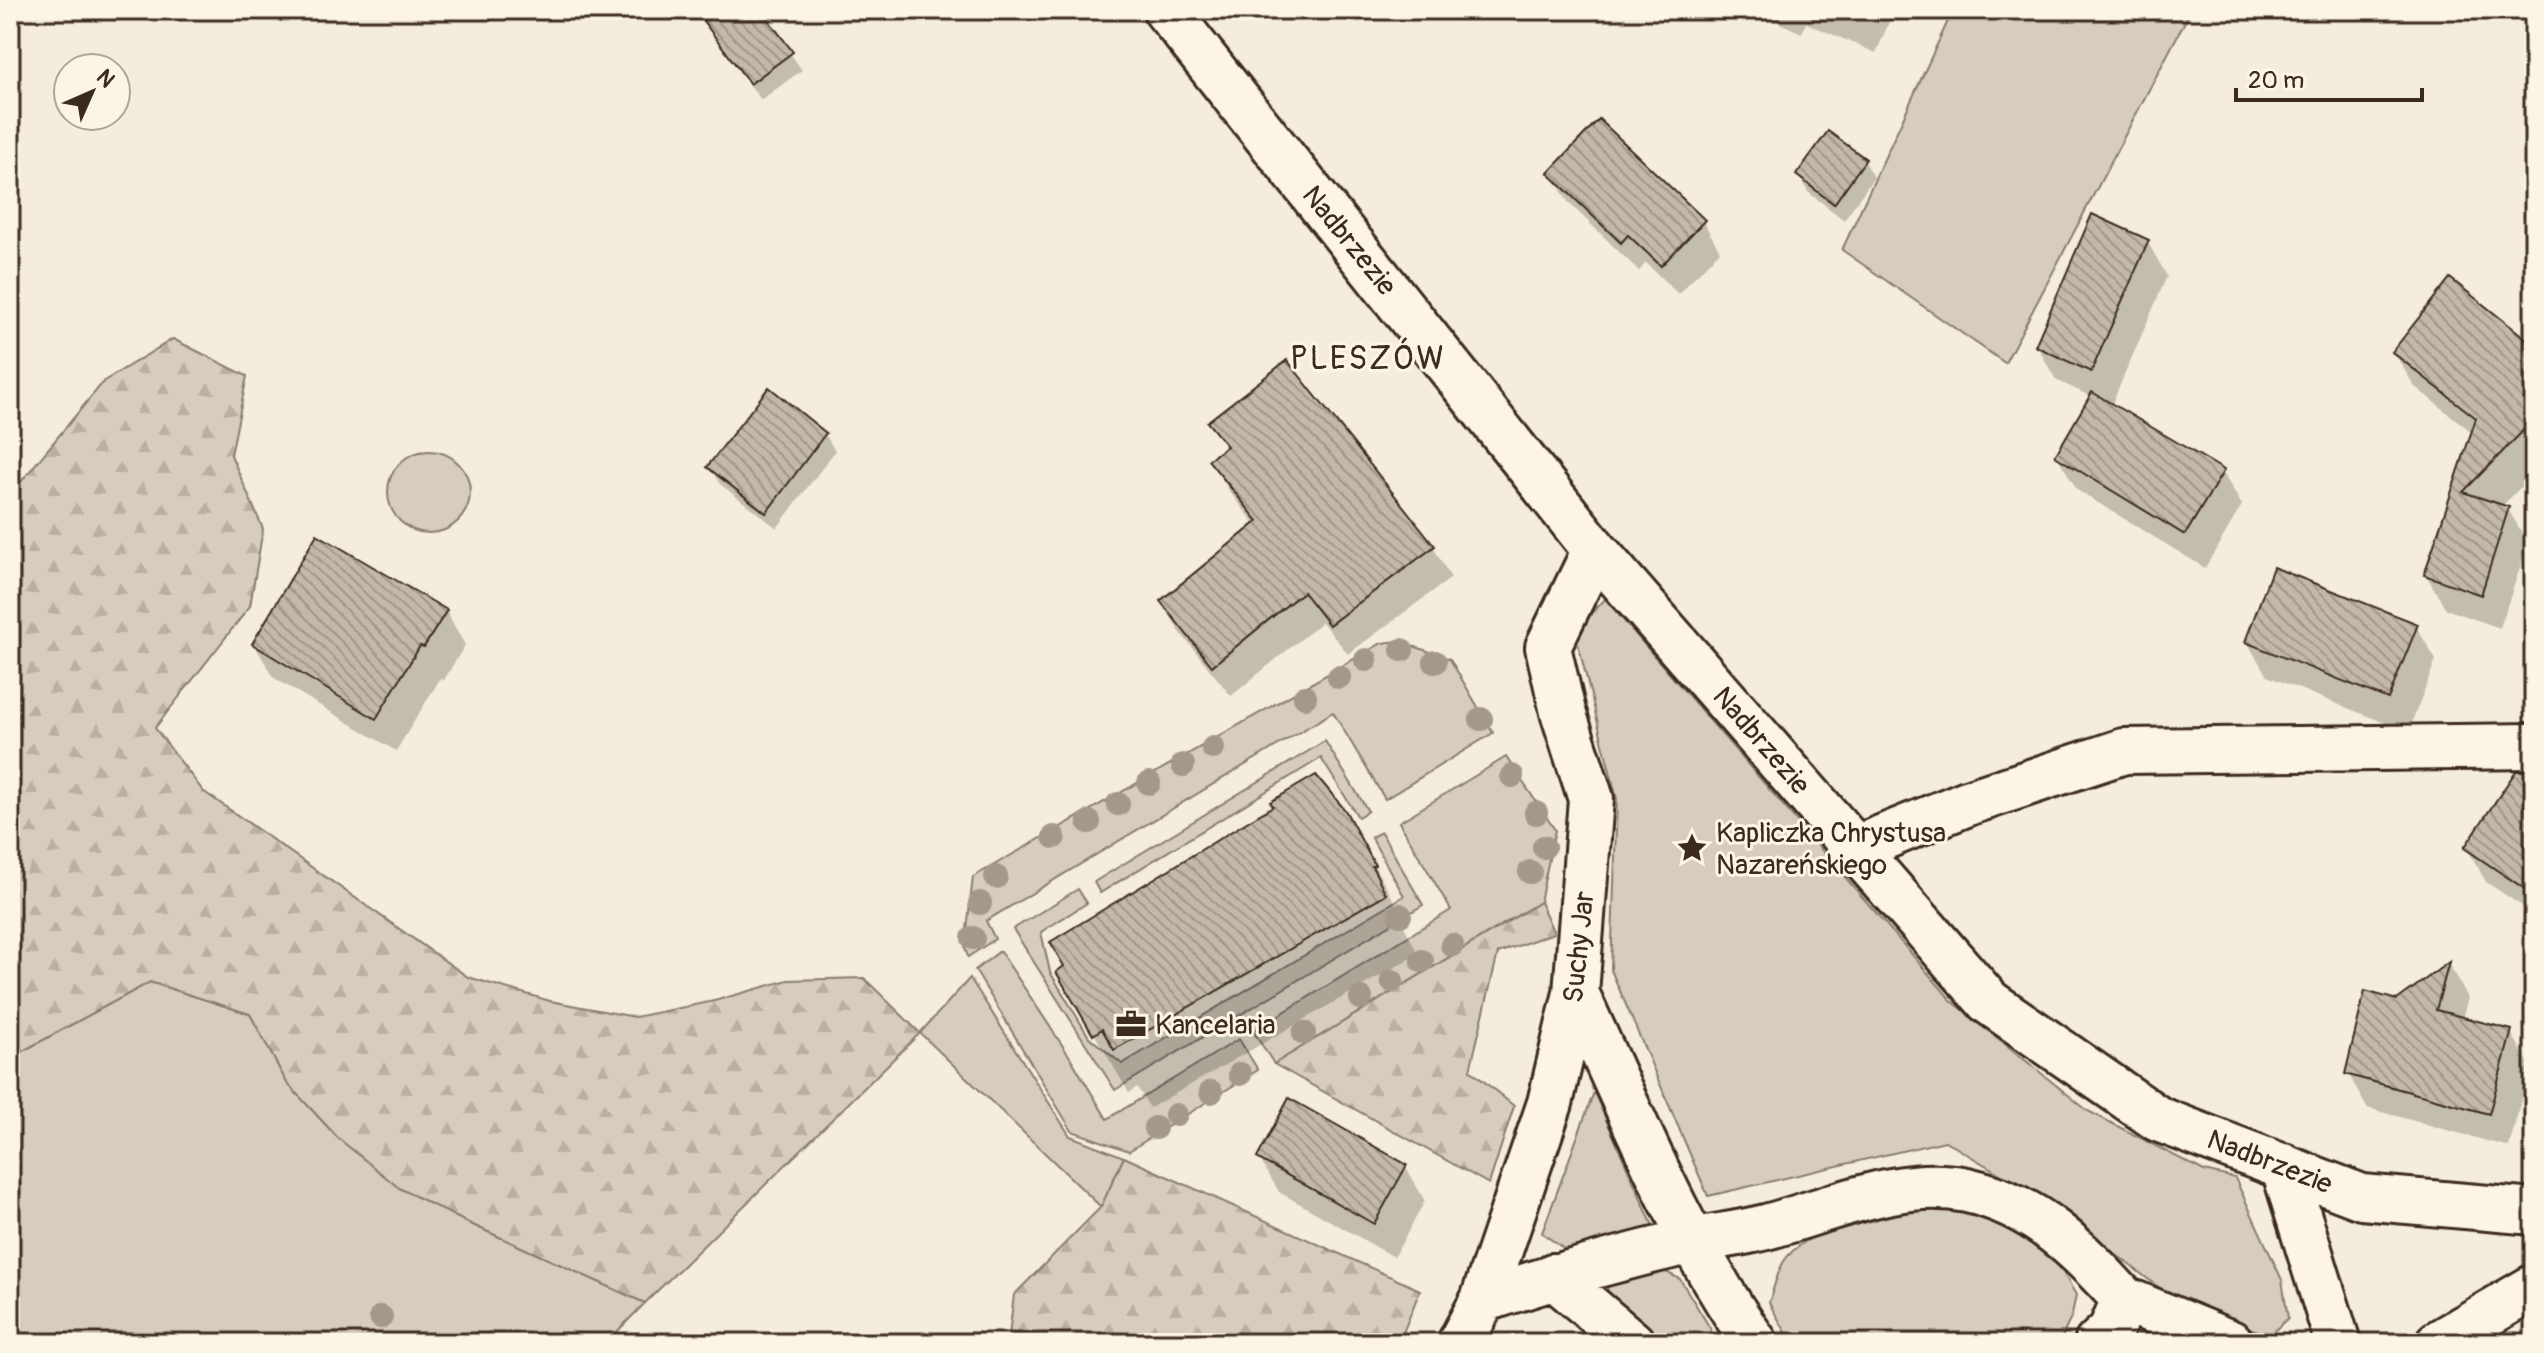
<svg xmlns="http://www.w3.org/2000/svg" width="2544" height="1353" viewBox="0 0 2544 1353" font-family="Pangolin,sans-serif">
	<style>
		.green { fill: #d6cdbd; stroke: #887c6e; stroke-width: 2 }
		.forest { fill: url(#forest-firs); stroke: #887c6e; stroke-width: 2 }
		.shadow { fill: #0003 }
		.building { fill: url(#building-back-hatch); stroke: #3b2a1e; stroke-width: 2 }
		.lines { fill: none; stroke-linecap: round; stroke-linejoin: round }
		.minor-casing { stroke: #3b2a1e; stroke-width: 50 }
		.minor { stroke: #fcf5e5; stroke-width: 44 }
		.tree { fill: #a4988a }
		.labels { text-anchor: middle; stroke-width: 6; stroke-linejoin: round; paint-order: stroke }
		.street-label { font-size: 28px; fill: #3b2a1e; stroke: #fcf5e5 }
		.poi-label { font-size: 28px; fill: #3b2a1e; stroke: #fcf5e5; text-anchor: start }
		.quarter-label { font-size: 32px; letter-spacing: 2px; fill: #3b2a1e; stroke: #fcf5e5 }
	</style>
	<defs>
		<pattern id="forest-firs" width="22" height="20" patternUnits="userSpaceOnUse" patternTransform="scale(2)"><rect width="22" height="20" fill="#d6cdbd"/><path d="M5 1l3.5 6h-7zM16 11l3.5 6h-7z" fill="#b9b0a2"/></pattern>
		<pattern id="building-back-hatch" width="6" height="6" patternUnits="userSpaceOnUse" patternTransform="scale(2)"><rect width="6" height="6" fill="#c3b9aa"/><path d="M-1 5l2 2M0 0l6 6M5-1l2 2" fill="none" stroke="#a0978a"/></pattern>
	</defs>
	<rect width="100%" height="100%" fill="#f4eddd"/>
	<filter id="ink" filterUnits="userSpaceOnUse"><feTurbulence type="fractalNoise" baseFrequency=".0125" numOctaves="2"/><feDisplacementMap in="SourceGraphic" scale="16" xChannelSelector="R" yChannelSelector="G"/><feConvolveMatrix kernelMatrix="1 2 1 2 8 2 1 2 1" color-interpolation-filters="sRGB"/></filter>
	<g filter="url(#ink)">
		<path class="green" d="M1953,10H2191L2005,363L1842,250Z
			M388 492a41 41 0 1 1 82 0a41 41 0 1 1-82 0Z
			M1605,599L1952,1001L2088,1111L2204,1171L2235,1178L2282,1280L2288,1318L2269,1336L2166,1293L2052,1205L1945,1141L1708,1196L1611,970L1617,799L1575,632Z
			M1399,641L1450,659L1493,733L1385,799L1333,712L986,921L995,939L968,957L965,947L973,877L1382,643Z
			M1325,741L1368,811L1358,817L1321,758L1100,893L1094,882Z
			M1506,757L1555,830L1540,902L1274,1064L1253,1031L1451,910L1399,822Z
			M1381,832L1423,905L1115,1090L1013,929L1078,889L1087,903L1041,932L1050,972L1089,1037L1122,1064L1404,896L1371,837Z
			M1000,951L1070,1057L1107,1119L1239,1039L1258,1070L1129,1151L1072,1131L975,970Z
			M970,978L1070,1136L1124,1157L1101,1207L920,1033Z
			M150,982L250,1014L287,1083L338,1138L464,1221L645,1303L606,1343H10V1058Z
			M1594,1092L1654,1228L1567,1251L1542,1233Z
			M1911,1208C1964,1211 2008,1215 2049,1254C2060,1264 2068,1282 2076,1295L2072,1315L2060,1342L1792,1343L1769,1303C1773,1290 1777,1273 1784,1261C1806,1228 1875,1215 1911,1208Z
			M1658,1268L1680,1279L1710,1328L1714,1343H1664L1612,1297L1607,1290L1610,1282Z"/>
		<path class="forest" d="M173,339L247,376L231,455L263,529L250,606L155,728L203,791L468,977L550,1001L635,1017L714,1001L788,980L864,978L920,1033L645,1303L464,1221L399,1188L338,1138L287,1083L250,1014L150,982L10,1058V495L104,381Z
			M1540,902L1554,933L1498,953L1470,1070L1514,1106L1489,1184L1274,1064Z
			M1124,1157L1420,1290L1399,1343H1008L1014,1295L1101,1207Z"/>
		<path class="shadow" d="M695,10H759L802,70L761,100Z
			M1750,10H1894L1876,53L1806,23L1802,33Z
			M1864,160L1874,177L1844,220L1808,192L1798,175Z
			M1551,173L1703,221L1720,251L1678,294L1646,263L1639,271L1568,202Z
			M2147,241L2167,276L2111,406L2222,471L2242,505L2205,568L2077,490L2057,456L2092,397L2056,380L2037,346Z
			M2534,347V474L2501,507L2508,509L2528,543L2500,628L2446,609L2426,575L2473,433L2414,386L2394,352Z
			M1210,423L1433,547L1451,578L1348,654L1322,622L1231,696L1180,632L1162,601L1256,525L1229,491L1211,460L1226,449Z
			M825,434L835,451L777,528L720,484L710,467Z
			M446,611L465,645L444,680L440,679L396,751L274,678L254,644Z
			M2416,626L2436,660L2408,732L2267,676L2247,642Z
			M2534,786V914L2486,882L2467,848Z
			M1343,812L1408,925L1404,926L1418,954L1150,1108L1137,1087L1129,1093L1058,972Z
			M2449,965L2468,998L2462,1019L2510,1031L2530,1065L2509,1147L2367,1108L2348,1073L2397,1002Z
			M1259,1158L1405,1166L1425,1201L1394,1257L1279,1192Z"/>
		<path class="building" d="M695,10H761L793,52L750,84Z
			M1599,119L1705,220L1661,266L1628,235L1621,243L1548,173Z
			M1828,131L1866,159L1834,204L1796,175Z
			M2092,214L2149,240L2091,372L2035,346Z
			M2450,278L2534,345V417L2520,434L2463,492L2509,507L2481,595L2424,575L2476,418L2392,352Z
			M1287,360L1435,546L1329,625L1303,592L1212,666L1160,601L1258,521L1208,460L1227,446L1207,422Z
			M769,387L826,433L766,513L707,467Z
			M2092,392L2224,470L2185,535L2055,456Z
			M317,534L447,610L424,647L420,646L376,719L252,644Z
			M2273,567L2418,624L2388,699L2245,642Z
			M2516,771H2534V895L2464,848Z
			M1316,775L1345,810L1375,865L1372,866L1386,894L1114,1050L1102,1029L1093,1035L1056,972L1064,966L1050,942L1273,806L1270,802Z
			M2449,962L2436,1010L2512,1030L2489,1114L2345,1074L2365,991L2397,1000Z
			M1289,1098L1407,1165L1374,1224L1257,1158Z"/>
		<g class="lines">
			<g class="minor-casing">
				<path id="minor" d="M1166,10L1595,550L1989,1002L2158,1119L2362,1197L2534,1212
					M1857,848L1970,802L2124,751L2534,746
					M1576,993C1631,1112 1679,1235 1755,1343
					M2283,1166L2338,1343
					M1553,1276L1632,1343
					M1483,1300C1551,1277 1619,1258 1688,1242C1714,1236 1740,1234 1766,1227C1831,1210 1899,1176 1967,1190C2036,1205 2078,1249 2124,1299
					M1460,1343L1483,1300L1550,1103L1576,993L1591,799L1563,712L1548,647L1595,550
					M2097,1343L2111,1330L2124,1299L2231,1343
					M2438,1343L2534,1287"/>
			</g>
			<use href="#minor" class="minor"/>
		</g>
		<g class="tree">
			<circle cx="1402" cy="650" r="12"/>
			<circle cx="1366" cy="660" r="12"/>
			<circle cx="1435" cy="662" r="12"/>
			<circle cx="1339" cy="677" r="12"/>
			<circle cx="1305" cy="697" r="12"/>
			<circle cx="1481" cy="719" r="12"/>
			<circle cx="1213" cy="748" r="12"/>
			<circle cx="1183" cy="765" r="12"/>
			<circle cx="1512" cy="776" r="12"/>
			<circle cx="1149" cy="783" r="12"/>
			<circle cx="1118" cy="804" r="12"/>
			<circle cx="1536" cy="813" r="12"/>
			<circle cx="1089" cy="822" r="12"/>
			<circle cx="1054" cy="837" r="12"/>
			<circle cx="1544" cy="847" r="12"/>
			<circle cx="1530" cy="872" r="12"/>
			<circle cx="996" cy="877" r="12"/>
			<circle cx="980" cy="903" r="12"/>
			<circle cx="1400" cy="915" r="12"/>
			<circle cx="973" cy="938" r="12"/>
			<circle cx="1452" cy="945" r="12"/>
			<circle cx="1422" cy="961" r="12"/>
			<circle cx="1392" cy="981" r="12"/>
			<circle cx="1361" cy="998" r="12"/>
			<circle cx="1304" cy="1033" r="12"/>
			<circle cx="1240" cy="1074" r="12"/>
			<circle cx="1211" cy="1092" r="12"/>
			<circle cx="1176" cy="1115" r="12"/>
			<circle cx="1155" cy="1128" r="12"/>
			<circle cx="381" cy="1317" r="12"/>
		</g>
	</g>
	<defs>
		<g id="sight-bare" transform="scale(2.4)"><path d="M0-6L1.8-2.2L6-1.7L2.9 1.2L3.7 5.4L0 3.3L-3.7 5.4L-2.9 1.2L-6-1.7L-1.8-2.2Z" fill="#3b2a1e" stroke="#fcf5e5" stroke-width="2.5" paint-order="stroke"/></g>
		<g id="office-bare" transform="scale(2.4)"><path d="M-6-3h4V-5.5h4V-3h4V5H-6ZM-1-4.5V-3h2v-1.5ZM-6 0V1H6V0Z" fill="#3b2a1e" stroke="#fcf5e5" stroke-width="2.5" paint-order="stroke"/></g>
	</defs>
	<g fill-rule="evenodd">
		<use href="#sight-bare" x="1692" y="848"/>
		<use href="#office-bare" x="1131" y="1024"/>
	</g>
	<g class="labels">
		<g class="street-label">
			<text transform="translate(1350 240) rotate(51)" y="10">Nadbrzezie</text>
			<text transform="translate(1762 740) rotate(49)" y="10">Nadbrzezie</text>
			<text transform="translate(1578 947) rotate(-84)" y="10">Suchy Jar</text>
			<text transform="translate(2270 1161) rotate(21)" y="10">Nadbrzezie</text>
		</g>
		<g class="poi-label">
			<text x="1716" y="842">Kapliczka Chrystusa<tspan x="1716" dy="32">Nazareńskiego</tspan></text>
			<text x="1155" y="1034">Kancelaria</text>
		</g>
		<g class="quarter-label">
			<text x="1368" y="369">PLESZÓW</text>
		</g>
	</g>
	<rect width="2544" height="1353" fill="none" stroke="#fcf5e5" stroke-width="40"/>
	<rect x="20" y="20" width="2504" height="1313" fill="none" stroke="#3b2a1e" stroke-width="3" filter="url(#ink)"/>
	<g transform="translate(92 92) rotate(45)"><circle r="38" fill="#fcf5e5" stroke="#afa495" stroke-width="2"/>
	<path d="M0-6L14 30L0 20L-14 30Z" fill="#3b2a1e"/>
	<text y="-12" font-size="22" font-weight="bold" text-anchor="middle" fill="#3b2a1e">N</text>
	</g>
	<path d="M2236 88v12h186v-12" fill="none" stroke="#3b2a1e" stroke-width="4"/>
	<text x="2248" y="88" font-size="24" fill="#3b2a1e" stroke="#fcf5e5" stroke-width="6" paint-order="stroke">20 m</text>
</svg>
